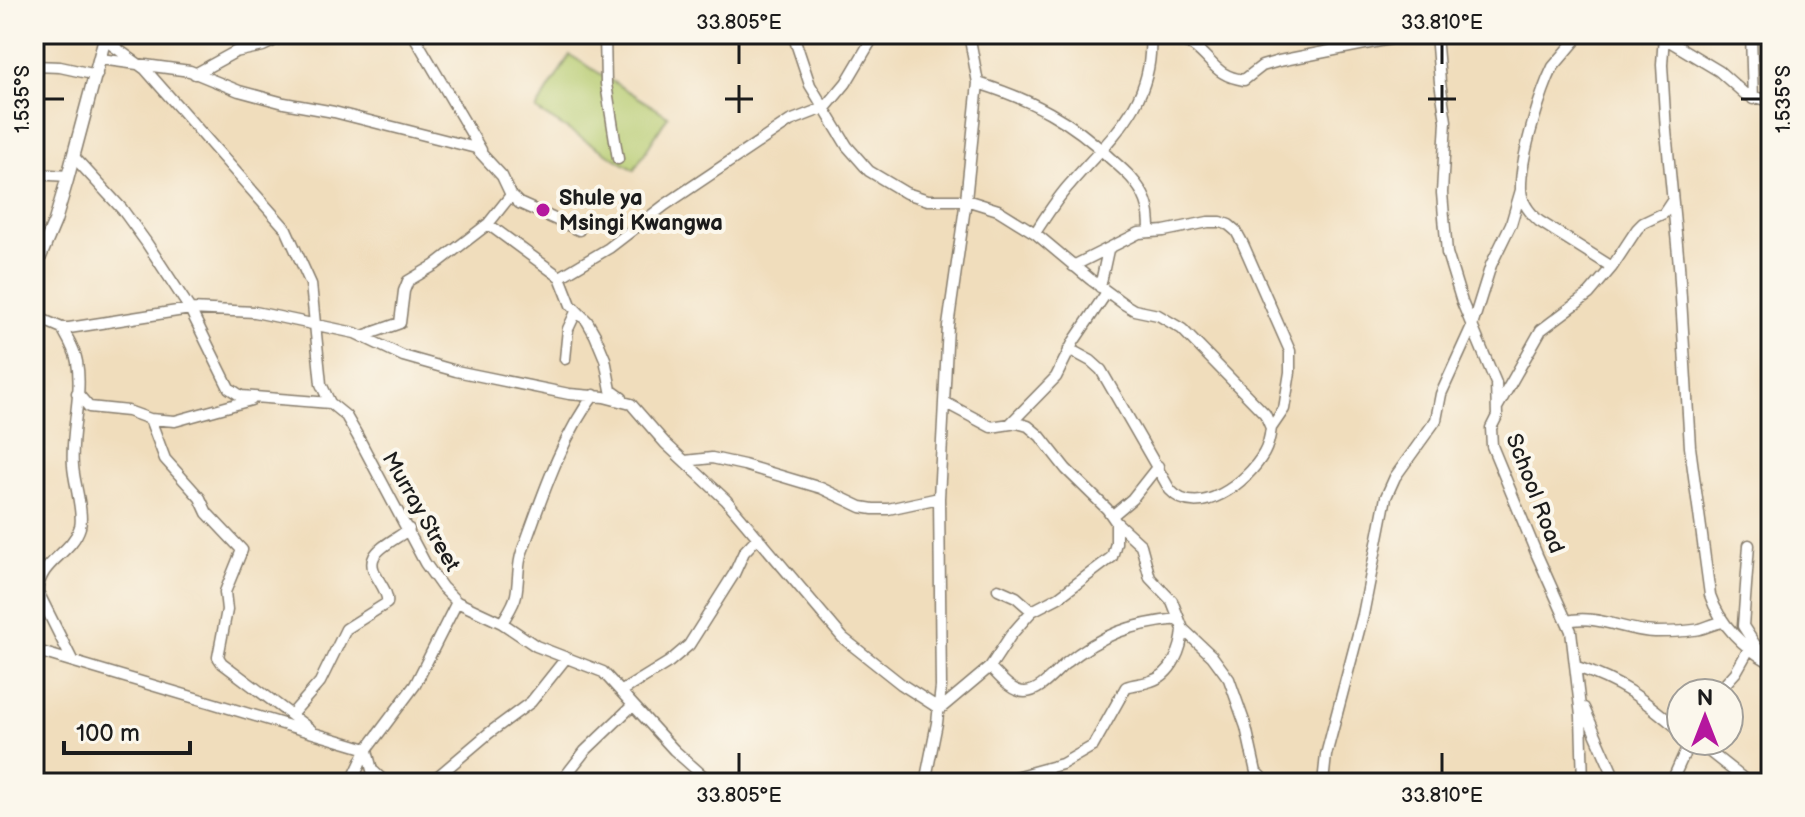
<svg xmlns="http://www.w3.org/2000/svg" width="1805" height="817" viewBox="0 0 1805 817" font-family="'Balsamiq Sans',sans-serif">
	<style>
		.green { fill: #b6cb6f; stroke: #697446; stroke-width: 2 }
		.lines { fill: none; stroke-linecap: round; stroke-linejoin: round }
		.minor-casing { stroke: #867c6c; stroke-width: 13 }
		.tertiary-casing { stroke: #867c6c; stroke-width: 15 }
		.minor { stroke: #fff; stroke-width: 10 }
		.tertiary { stroke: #fff; stroke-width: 12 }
		.ticks { fill: none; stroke: #1c1c1c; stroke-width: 3 }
		.poi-dot { fill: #b5179e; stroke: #fbf7ec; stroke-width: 3 }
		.labels { text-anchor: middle; stroke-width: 8; stroke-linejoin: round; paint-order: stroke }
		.poi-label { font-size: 22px; font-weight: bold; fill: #1c1c1c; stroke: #fbf7ec; text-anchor: start }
		.street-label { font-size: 22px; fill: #1c1c1c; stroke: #fbf7ec }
		.neatline { fill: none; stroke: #1c1c1c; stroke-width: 3 }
		.ticks-label { font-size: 20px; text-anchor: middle; fill: #1c1c1c }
	</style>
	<rect width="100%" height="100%" fill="#fbf7ec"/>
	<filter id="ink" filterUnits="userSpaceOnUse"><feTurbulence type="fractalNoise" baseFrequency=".0125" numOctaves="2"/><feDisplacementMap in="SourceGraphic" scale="16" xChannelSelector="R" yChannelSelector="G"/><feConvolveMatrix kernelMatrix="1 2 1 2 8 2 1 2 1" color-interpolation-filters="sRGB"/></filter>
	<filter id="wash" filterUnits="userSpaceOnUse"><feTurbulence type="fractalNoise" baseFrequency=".006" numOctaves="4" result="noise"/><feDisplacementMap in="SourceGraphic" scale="32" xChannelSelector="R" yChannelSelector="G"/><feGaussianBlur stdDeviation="1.8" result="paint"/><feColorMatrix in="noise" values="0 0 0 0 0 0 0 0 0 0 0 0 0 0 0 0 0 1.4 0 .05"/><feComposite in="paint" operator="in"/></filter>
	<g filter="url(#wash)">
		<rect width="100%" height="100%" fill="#f0ddbc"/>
		<path class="green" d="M570,55L668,116L634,170L536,110Z"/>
	</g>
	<g filter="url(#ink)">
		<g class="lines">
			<g class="minor-casing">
				<path id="minor" d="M413,34L481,150
					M605,34L606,84L618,159
					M793,34L810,85L847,146L869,171L906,193L928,200H966L998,210L1035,233L1090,279L1124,304L1134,310L1158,315L1182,329L1265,414L1271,428C1270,436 1268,446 1264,453C1248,482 1198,521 1170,490L1101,370L1091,361L1069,349
					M1159,34C1172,37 1186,40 1196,48C1215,64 1217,76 1244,80L1262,66L1279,61L1390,39
					M1436,34L1440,82L1446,121L1442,193L1447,253L1462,302L1496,383L1497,416L1491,428L1492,446L1537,555L1571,631L1581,716L1583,783
					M1581,34L1553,67L1548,78C1537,105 1520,161 1521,189C1521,202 1530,213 1539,221L1612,267
					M1664,34L1662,65L1666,131L1679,265L1690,447L1710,595C1720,625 1744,648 1771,663
					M1751,34L1753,99
					M1664,38L1719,71L1746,95L1771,101
					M105,40L145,69L286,229L311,284L321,384L330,403L346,416L357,435L425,563L442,587L457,602L502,623L536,646L603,672L674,750L711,783
					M100,59L190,71L239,91L284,103L334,112L476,148L502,176L511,195L519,203L579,230
					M34,66L60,67L97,75
					M195,74L235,52L263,46L288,34
					M978,83C1032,100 1071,120 1111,159C1125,171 1139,183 1146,201C1150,211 1150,222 1150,232
					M74,157L122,209L146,242L190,309L229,388L241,396L330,403
					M34,174L68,176
					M488,224L560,277L571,305L587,321L595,335L605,359L611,390L622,398
					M1035,233C1046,216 1057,198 1071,183C1112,136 1155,103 1150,34
					M1073,266L1139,233L1164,231L1208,222H1221L1229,225L1236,231L1243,244L1290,351V372L1284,409L1271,428
					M560,277L609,248L665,205L790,121L826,107L846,83L875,34
					M1100,287L1108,250
					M34,316L62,328H69L190,309L255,312L355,333L403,356L456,371L569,394L604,397L631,404L665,443L726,500L843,638L901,684L940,709L990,667L1011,635L1032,611L1059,597L1112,557L1116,543V522
					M62,328C68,339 75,349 77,362C83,396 70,431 73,466C74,483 84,512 80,527C72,554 38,562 38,592L72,660
					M363,336L400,323L404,291L408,281L435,265L488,224L511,195
					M565,359L568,329L576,312
					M77,393L89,407L128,411L150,419L175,421L251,400
					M946,403L991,427L1017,423L1028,426L1040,436L1066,469L1107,509L1116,522L1141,545L1150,578L1172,601L1183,629L1212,656L1229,679L1246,727L1256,772L1267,783
					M1498,406L1541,330L1589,294L1612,267L1637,229L1643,223L1664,213L1672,201
					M150,419L165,459L200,498L207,513L242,550L225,592L227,610L218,657L222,663L311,730
					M1010,424L1056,377L1074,341L1107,292
					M685,461L712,458L744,465L821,488L861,507L873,509H888L939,498
					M1113,515L1132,499L1158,466
					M1749,545L1743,626L1761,654
					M998,589L1016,597L1032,611
					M1567,621C1598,614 1623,631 1655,632C1669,632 1685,632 1700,629C1708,627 1714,623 1723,622
					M502,623C507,614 514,605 516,595C519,581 517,566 522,552C541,501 560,439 594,395
					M34,650L367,749
					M990,667C999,676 1011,692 1025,692C1040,692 1054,673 1065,664C1102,634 1131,624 1178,619
					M1577,667C1626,684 1642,699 1681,731
					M622,691L669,662L689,645L734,574L744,552L758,537
					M1717,693L1736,672L1749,649
					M1584,708L1617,783
					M291,715L320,682L346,629L387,603C390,588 366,572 374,557C379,546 400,537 409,529
					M1696,741L1749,783
					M367,751L372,770L386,783
					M351,783L367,749L415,685L457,602
					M430,783L489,733L531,702L566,658
					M560,783L585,751L632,706
					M925,783L937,723L941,687L939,498L948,326L966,200L978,83L969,34
					M993,783L1062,764L1093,746L1126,687C1134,684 1143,684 1151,681C1172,675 1182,649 1183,629
					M1323,783L1326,755L1363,615L1386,497L1395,477L1436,420L1441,394L1472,326L1491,265L1511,224L1521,190
					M1671,783L1690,741
					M1767,783L1771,780"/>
			</g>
			<g class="tertiary-casing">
				<path id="tertiary" d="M34,271L55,221L67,180L106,34"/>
			</g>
			<use href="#minor" class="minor"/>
			<use href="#tertiary" class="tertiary"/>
		</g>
	</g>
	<path class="ticks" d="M739,44V64M1442,44V64M739,85V113M1442,85V113M44,99H64M725,99H753M1428,99H1456M1741,99H1761M739,753V773M1442,753V773"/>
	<circle class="poi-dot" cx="543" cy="210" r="8"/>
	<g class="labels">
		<g class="poi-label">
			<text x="559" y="205">Shule ya<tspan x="559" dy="25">Msingi Kwangwa</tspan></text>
		</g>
		<g class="street-label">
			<text transform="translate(1536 493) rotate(69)" y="8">School Road</text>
			<text transform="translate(422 511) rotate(60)" y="8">Murray Street</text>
		</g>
	</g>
	<rect width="1805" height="817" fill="none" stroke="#fbf7ec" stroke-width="88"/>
	<g transform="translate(1705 717)"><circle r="38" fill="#fbf7ec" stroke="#a29f99" stroke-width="2"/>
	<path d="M0-6L14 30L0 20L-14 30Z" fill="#b5179e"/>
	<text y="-12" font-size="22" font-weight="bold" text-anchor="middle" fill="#1c1c1c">N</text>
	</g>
	<path d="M64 741v12h126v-12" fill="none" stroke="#1c1c1c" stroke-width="4"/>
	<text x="76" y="741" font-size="24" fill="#1c1c1c" stroke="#fbf7ec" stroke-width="6" paint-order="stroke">100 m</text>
	<rect x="44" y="44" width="1717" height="729" class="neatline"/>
	<g class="ticks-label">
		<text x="739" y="29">33.805°E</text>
		<text x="1442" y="29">33.810°E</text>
		<text transform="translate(22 99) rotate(-90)" y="7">1.535°S</text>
		<text transform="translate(1783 99) rotate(-90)" y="7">1.535°S</text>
		<text x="739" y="802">33.805°E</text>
		<text x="1442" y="802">33.810°E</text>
	</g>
</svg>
